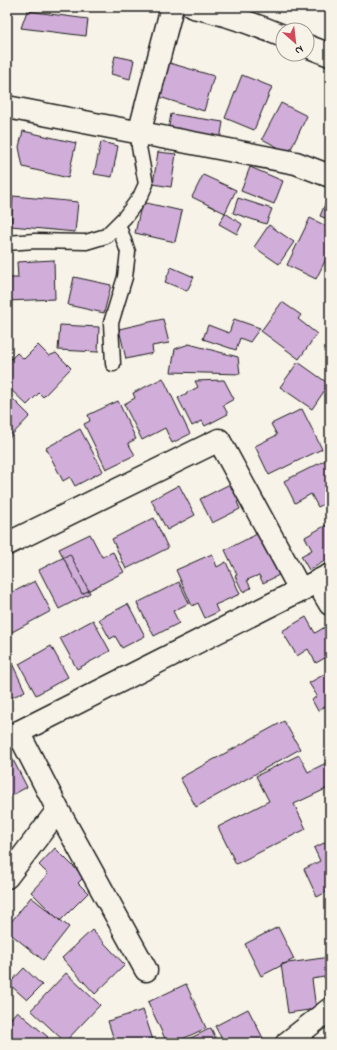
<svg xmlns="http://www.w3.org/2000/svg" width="337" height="1050" viewBox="0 0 337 1050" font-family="'Indie Flower',sans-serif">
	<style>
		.building { fill: #d0aed9; stroke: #1c1c1c }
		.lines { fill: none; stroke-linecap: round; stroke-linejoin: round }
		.service-casing { stroke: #1c1c1c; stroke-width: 17 }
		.minor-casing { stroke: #1c1c1c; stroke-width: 25 }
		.tertiary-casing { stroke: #1c1c1c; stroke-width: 25 }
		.service { stroke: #f7f3e8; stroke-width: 14 }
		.minor { stroke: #f7f3e8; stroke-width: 22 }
		.tertiary { stroke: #f7f3e8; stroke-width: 22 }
	</style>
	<rect width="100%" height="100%" fill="#f7f3e8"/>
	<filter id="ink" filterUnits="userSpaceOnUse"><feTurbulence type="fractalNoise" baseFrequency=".025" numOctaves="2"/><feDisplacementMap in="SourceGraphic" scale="8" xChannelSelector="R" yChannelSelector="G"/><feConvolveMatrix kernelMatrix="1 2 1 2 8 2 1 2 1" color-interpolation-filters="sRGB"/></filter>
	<g filter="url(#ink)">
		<path class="building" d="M27,11L88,19L86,36L21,28Z
			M115,56L134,60L130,79L111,74Z
			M166,62L214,76L204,111L156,96Z
			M242,75L272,87L254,130L225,118Z
			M281,103L307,116L289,153L262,139Z
			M171,114L223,122L220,140L168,131Z
			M23,131L76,143L68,178L23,167L19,147Z
			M101,142L118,146L112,177L94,174Z
			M158,152L176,154L171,187L153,184Z
			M250,167L283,181L274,204L241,191Z
			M203,175L236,190L225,213L192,197Z
			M13,196L78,202L75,232L11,226Z
			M328,197L330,198V220L320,216Z
			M238,198L272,209L266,224L233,213Z
			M142,202L182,211L175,242L135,233Z
			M225,213L242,224L237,234L219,224Z
			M310,218L330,228V251L316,279L287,265Z
			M269,225L294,242L279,264L254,247Z
			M54,260L55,299L7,301V278H18L17,262Z
			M171,267L194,277L187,291L165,282Z
			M74,277L111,285L104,313L68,305Z
			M282,302L301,315L298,319L317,334L299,359L261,331Z
			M163,319L169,343L152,346L153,353L126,359L119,329Z
			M234,319L260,328L250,342L240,338L236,350L203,339L208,325L229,333Z
			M60,325L99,327L98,352L58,350Z
			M189,344L238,357L240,374L171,372L175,349Z
			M38,345L49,356L56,353L71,368L43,397L39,393L27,405L7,386V363L17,353L24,359Z
			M298,362L329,384L312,409L280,387Z
			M163,378L190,434L172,443L165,428L142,440L124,404L135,398L133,393Z
			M224,380L234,399L223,405L228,414L205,426L202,421L192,426L178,398L198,387L195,381Z
			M330,391V399L326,397Z
			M7,393L30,416L7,440Z
			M118,401L136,439L128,443L135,455L106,469L84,424L90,421L88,415Z
			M302,409L322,449L269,475L255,446L277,435L271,424Z
			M80,429L103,471L75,486L70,477L63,481L46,448Z
			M330,458V501L318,507L311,494L295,503L284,481Z
			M232,476L244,499L237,502L240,509L212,523L200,499L230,484L227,478Z
			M179,485L195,515L167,530L151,500Z
			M154,518L168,548L126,569L112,539Z
			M330,523V558L309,570L301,556L312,550L305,537Z
			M259,533L279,575L263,583L259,575L247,580L251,588L243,592L235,576L237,575L225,550Z
			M90,534L102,557L113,552L124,572L82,594L59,549Z
			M70,554L90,593L59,609L39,570Z
			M212,554L217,567L226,562L240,594L215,605L218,612L205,618L198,603L192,606L176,570Z
			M35,581L51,611L12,632L7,622V595Z
			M179,582L189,603L173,611L179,623L154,636L137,603Z
			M128,604L145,636L122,648L115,636L110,639L99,619Z
			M306,617L315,633L325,627L330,635V655L316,663L308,649L297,656L282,631Z
			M93,620L110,651L77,669L60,638Z
			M51,646L68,677L36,695L19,664Z
			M10,659L25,691L7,700V661Z
			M330,671V710L327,705L318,711L312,700L317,696L309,683Z
			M284,721L300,749L196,807L180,778Z
			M299,755L308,772L330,761V787L294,804L306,829L236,864L218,827L269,801L256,776Z
			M11,756L27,787L7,798V758Z
			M330,840V890L317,897L304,869L320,861L314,848Z
			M55,848L84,877L78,883L88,893L60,921L31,892L48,874L39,865Z
			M31,897L69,927L43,960L7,931V927Z
			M278,927L294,959L261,976L245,944Z
			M92,930L125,965L95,994L62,958Z
			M330,957V976L312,979L316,1009L288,1013L281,964Z
			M24,968L42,985L27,1000L9,984Z
			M66,973L100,1005L65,1042L31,1010Z
			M186,984L206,1028L174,1043H167L148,1002Z
			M248,1009L264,1040L259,1043H224L215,1026Z
			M143,1010L154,1043H115L108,1021Z
			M17,1011L48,1037L42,1043H7V1023Z
			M211,1028L218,1043H181Z"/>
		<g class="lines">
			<g class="service-casing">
				<path id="service" d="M7,243L35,241L86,242L106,236L125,217L140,197L146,184L139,147V134
					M113,364L111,323L125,277L128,252L118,224"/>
			</g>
			<g class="minor-casing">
				<path id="minor" d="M7,107L296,163L330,176
					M139,134L172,7
					M7,544L219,440L301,591
					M317,582L330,604
					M7,738L330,575
					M58,810L146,970
					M7,877L58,810L18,732
					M287,1043L330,1009"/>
			</g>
			<g class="tertiary-casing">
				<path id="tertiary" d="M193,7C223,13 254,24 283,36
					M307,46L330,55"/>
			</g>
			<use href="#service" class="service"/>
			<use href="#minor" class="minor"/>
			<use href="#tertiary" class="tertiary"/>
		</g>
	</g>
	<rect width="337" height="1050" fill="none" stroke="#f7f3e8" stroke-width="24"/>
	<rect x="12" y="12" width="313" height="1026" fill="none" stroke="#1c1c1c" stroke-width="1.5" filter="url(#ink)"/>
	<g transform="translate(295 42) rotate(152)"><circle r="19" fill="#f7f3e8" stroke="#9f9d96"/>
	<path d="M0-3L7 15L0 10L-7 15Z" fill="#d1495b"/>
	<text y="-6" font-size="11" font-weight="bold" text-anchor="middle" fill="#1c1c1c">N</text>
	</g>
</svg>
